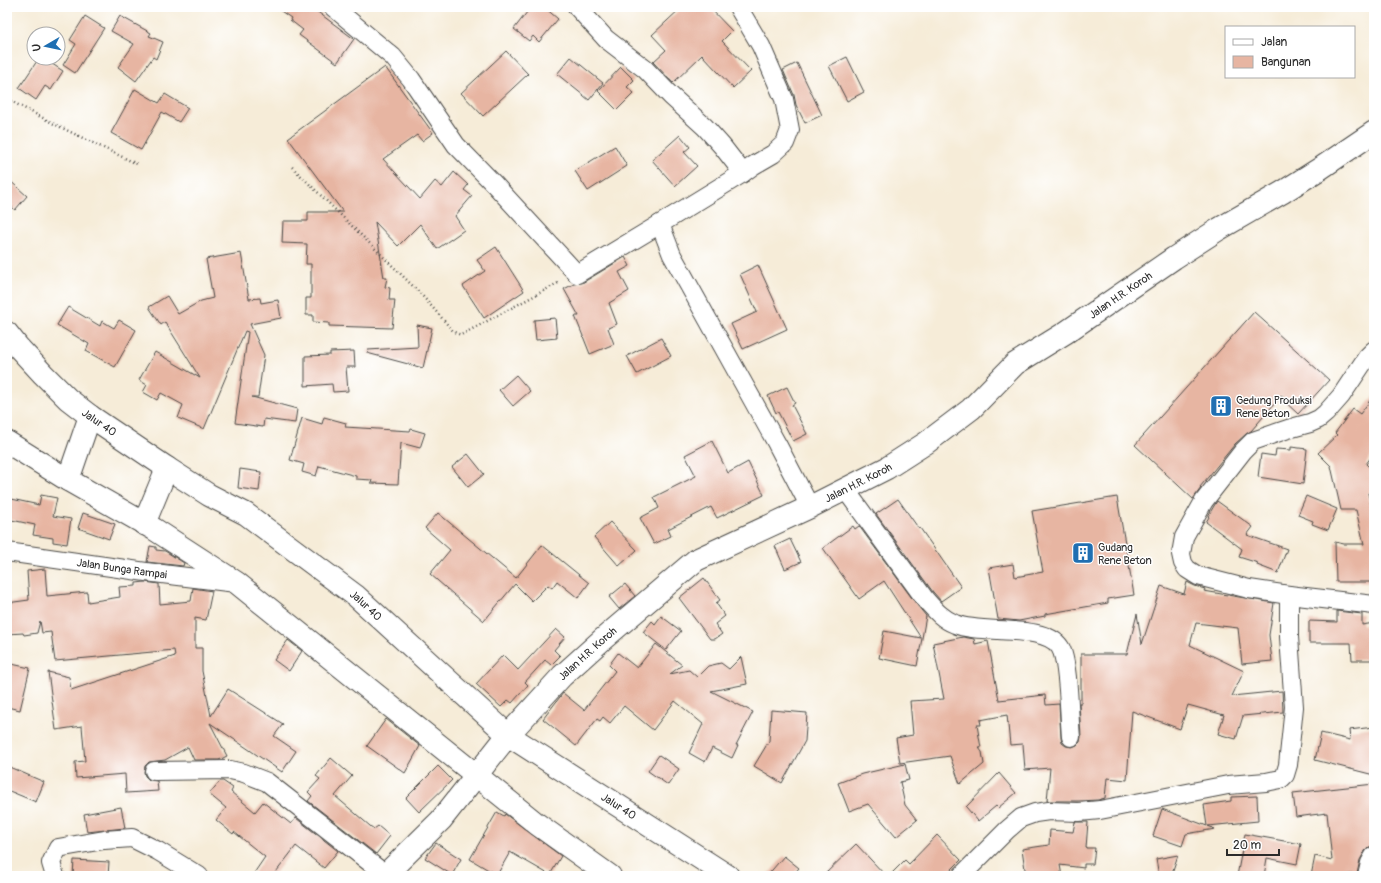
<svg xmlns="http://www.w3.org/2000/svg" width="1381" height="883" viewBox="0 0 1381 883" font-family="Pangolin,sans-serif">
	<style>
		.building { fill: #e7b5a2 }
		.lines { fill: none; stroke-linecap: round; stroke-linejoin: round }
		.street-casing { stroke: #494845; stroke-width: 20 }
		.secondary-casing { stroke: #494845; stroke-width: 24 }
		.highway-casing { stroke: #494845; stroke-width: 24 }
		.path { stroke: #494845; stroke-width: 2.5; stroke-dasharray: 1 3; stroke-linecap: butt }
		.street { stroke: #fff; stroke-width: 18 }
		.secondary { stroke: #fff; stroke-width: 22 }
		.highway { stroke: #fff; stroke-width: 22 }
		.labels { text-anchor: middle; stroke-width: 3; stroke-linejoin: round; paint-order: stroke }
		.street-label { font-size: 11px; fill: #2b2b2b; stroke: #fff }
		.poi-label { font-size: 11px; fill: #2b2b2b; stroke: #fff; text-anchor: start }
	</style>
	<rect width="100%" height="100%" fill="#fff"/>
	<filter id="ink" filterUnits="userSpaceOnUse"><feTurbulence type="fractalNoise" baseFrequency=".025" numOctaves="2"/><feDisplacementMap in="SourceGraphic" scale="8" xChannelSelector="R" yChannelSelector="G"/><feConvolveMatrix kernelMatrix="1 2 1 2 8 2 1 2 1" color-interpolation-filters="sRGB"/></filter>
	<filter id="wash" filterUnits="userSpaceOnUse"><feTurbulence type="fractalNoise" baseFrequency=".012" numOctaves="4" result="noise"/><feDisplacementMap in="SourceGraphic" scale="16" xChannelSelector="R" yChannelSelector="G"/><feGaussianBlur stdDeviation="0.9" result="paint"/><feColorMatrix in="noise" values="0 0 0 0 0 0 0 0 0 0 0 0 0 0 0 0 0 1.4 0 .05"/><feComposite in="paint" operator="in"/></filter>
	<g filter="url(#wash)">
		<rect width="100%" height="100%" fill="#f6ecd8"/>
		<g id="blocks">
			<path class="building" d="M275,7H311L354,39L337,63L299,35L303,30L290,20L291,18Z
				M531,7H544L558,19L539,42L533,36L529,41L514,29Z
				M682,7H709L732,31L722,41L751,71L733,88L702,55L673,83L653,62L666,50L652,35Z
				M85,16L104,28L75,73L63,65L76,44L70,40Z
				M120,16L151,33L149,36L163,42L156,59L153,57L136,81L118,67L134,44L111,31Z
				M506,51L528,74L483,116L461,93Z
				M571,57L603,83L589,100L557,74Z
				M847,57L864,92L847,101L829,66Z
				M39,58H43L63,71L51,90L45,86L36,100L19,88Z
				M797,63L822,115L805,123L796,105L794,95L783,70Z
				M385,67L433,133L422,141L417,135L383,159L420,199L435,181L442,187L454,172L468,185L464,190L472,196L455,216L464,230L437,249L420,224L398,246L375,222L384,278H387L385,287L390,288L389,300H395L392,328L329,326V323L313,322V315H306V298H311V264H306L307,244L282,243L283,221H308V212H343L288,138Z
				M621,67L634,80L627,87L634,93L617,110L598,91Z
				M135,89L159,103L165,94L188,108L179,122L162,112L141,150L111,133Z
				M680,135L690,147L684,152L697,166L675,186L652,160Z
				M615,146L627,166L588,191L575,171Z
				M7,178L27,196L15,210L7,203Z
				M496,247L524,291L484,318L463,286L485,271L477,260Z
				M241,253L249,299L260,298L261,303L278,300L281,318L250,324L264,355L258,397H252L297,409L295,423L264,419L263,427L235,423L248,332L245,331L204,429L178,418L183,405L161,393L157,400L143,392L147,385L139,380L155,352L200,378L165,322L161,325L149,307L167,296L178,314L201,301L213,298L206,259Z
				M625,257L630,266L619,272L629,291L609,303L617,324L608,328L614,344L590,354L575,316H579L564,289L574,284L582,283Z
				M758,265L787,329L743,349L731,324L757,312L740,274Z
				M68,307L100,326L102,321L114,328L119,320L136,330L115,367L86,351L89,344L57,325Z
				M1254,312L1329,380L1298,414L1282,399V395L1251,431L1246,434L1235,444L1200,487L1201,488L1193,499L1135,445Z
				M555,318L557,338L536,340L534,320Z
				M417,325L432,328L423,368L367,353L368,350L418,347Z
				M661,338L671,356L637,374L627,356Z
				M354,351L355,367H346L348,391L333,392L332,384L305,386V356L330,355V352Z
				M516,375L530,391L513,406L499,390Z
				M787,387L795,403L792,405L807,434L793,441L778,412L776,413L768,396Z
				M1374,395V453L1366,464L1371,469L1374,484V492L1368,493L1374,518V582H1336L1335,542L1344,544H1364L1356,510H1341L1331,466L1318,453L1337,435L1335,433L1353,409L1360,414Z
				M324,417L346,423L345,427L410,431L411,429L425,433L420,448L401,443L398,484L371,483L372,480L356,479V476L319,466L316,476L302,472L304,464L290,460L302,418L322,424Z
				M712,441L728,473L748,462L764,495L717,518L711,507L668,529L671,536L654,544L640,518L659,508L654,497L696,476L685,455Z
				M1291,447L1307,449L1303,484L1258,477L1261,454L1275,456L1276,449L1291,450Z
				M468,454L484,474L468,487L452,467Z
				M240,469L261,472L259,491L238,488Z
				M41,495L57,498L53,516L71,519L67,544L53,542V538L33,535L35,525L7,519V498L39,505Z
				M1306,496L1337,509L1328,530L1312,524L1313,521L1298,515Z
				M1117,497L1134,595L1108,599V603L1045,614V616L1019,621L998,619L989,568L1013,564L1015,577L1043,572L1032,511Z
				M898,499L919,529L920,528L961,587L941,601L933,592L876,514Z
				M1217,501L1253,527L1247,535L1287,549L1278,573L1257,565L1258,563L1239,557L1242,549L1206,522L1209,517L1208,516Z
				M83,513L115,524L109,539L78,528Z
				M438,513L516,578L542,545L589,583L578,598L557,581L552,588L548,585L532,601L515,584L484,621L430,574L450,550L425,528Z
				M610,522L637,550L619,566L594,537Z
				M853,526L855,529L859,526L917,605L926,616L917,666L879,658L884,631L921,638L884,581L859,599L823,548Z
				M790,539L801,562L785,569L775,546Z
				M150,546L156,547V550L165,551L184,563L183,566L147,562Z
				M45,569L47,596L87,592L88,602L120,597L119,587L136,586V583L145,582L159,584L160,604L191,601L193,588L212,591L206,620L195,618V648H202V671L211,716L228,689L283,724L274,736L296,751L282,772L210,723L227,756L219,760H194L188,747L165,760L149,762L145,766L144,772L145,776L149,780L157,781L158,791L126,793L125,774L76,778L75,762L85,761L82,726L56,730L48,672L69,677L71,690L175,656L174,650L55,661L51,632L42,633L40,621L37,633L24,635L23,633L7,634V603L29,600L27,571Z
				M704,578L720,600L716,603L725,616L715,624L722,634L715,639H710L679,598Z
				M1187,582L1195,586L1205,589L1204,591L1274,603L1269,635L1272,661L1242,664L1238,628L1196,623L1190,645L1244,671L1232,696L1282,691L1283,712L1243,716L1236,739L1218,734L1224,715L1188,705L1180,729L1132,711L1127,780L1107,778L1105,798L1098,800L1079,801H1047L1050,768L1025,770L1023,744L1010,745L1007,715L980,720L981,725H977L981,748H979L982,752L984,764L960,784L950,756L900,763L896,738L913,735L910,701L944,699L933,643L963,637L974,639L975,644L988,641L999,700L1045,695L1046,705L1059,704L1061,738L1062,743L1066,746L1072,747L1077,745L1080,742L1081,737L1079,703H1081V654H1127L1137,614L1142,644L1161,586L1184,594Z
				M625,584L635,596L619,609L609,597Z
				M1337,611L1362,614V625L1374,623V660H1352L1351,643H1309V621L1337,622Z
				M661,616L681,631L666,650L643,632L652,621L655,624Z
				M556,629L565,637L554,650L560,656L551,665L545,660L525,682L528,685L512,703L508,700L501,707L476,684L503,655L518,670Z
				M288,640L302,651L289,671L274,660Z
				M656,644L682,665L670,674L689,670L697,677L708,666L721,663L729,669L741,657L747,684L711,691L753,712L736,745H738L732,758L712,748L705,762L689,753L703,724L675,701L653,730L624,706L610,723L603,717L600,721L597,719L576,746L543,719L563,693L584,710L615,671L609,665L618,653L637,668Z
				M7,663L30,668L20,710L7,707Z
				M771,710L807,713L805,741L782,783L754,766L769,741Z
				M386,719L420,746L405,773L367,746Z
				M1374,727V775L1315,760L1321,733L1350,740L1349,730Z
				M659,755L679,769L668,785L648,771Z
				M331,758L352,776L335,796L370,826L374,829L378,826L390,836L376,854L308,801L312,796L308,792L320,779L316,776Z
				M905,764L909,780L900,782L905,805L917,820L896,837L868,804L849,811L838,783L862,774Z
				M7,766L44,782L36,802L7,790Z
				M438,766L452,780L419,812L406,798Z
				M999,773L1016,793L998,808L996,806L978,821L966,807Z
				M220,781H223L233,788L231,792L255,812L263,802L291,824L296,818L338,851L324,868L296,846L273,876H252L265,857L234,832L233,834L216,820L226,808L209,794Z
				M1374,784V846L1369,847L1365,851L1360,860L1357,874L1311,876L1315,856L1332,860L1327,813L1296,817L1293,793Z
				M1257,796L1258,821L1208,826L1215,829L1186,834L1182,846L1153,836L1162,809L1207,826L1204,805L1231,801V797Z
				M121,807L125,828L87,832L84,814Z
				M497,812L504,816L505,814L561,856L550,875L510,852L497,875L470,859Z
				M1075,822H1088L1086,848H1095L1093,864H1084V868L1060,865L1062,876H1026L1022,849L1049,845L1050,830L1073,832Z
				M1245,834L1301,844L1297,864L1267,858L1264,876H1237Z
				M937,835L961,860L945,876H889L905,860L909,864Z
				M436,843L461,859L452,875L425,858Z
				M856,844L886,876H823Z
				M1178,855L1171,876H1159L1156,859Z
				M784,856L799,868L792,876H767Z
				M74,860L109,862L108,876H73Z"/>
		</g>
	</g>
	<g filter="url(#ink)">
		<use href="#blocks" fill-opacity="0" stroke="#494845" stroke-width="1"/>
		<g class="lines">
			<g class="street-casing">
				<g id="street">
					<path d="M333,7L393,57L411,79L456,145L495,185L577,274L660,224"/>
					<path d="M577,7L606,39L645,69L671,96L705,127L722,146L743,173"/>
					<path d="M738,7L761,46L784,99L790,130L785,143L773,154L754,165L743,173L660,224L672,255L777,444L810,507"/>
					<path d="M845,489L925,599C934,609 942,619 955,624C980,635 1045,623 1060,647C1069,661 1069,718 1071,737"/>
					<path id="s1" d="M7,552L146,572L236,583"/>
					<path d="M1289,595L1249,589L1198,576L1187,569L1183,563L1181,554L1184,537L1204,501L1243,451L1253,441L1288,429L1310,423L1319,419L1326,413L1341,396L1367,357L1374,350"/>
					<path d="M154,771L230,770L244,773L267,782L386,875"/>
					<path d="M55,876L51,863L58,848L104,840L132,838L158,851L199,876"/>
					<path d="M961,876L1007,830L1021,818L1035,813L1049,811L1079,812L1100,810L1228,785L1266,782L1281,779L1285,775L1288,765L1294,707L1289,637V595L1374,605"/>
					<path d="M1367,876L1370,863L1374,856"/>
				</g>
			</g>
			<g class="secondary-casing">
				<g id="secondary">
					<path id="s2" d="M384,876L441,820L508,735L562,676L603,639L696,560L810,507L887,468L926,443L971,409L1015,364L1065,333L1174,258L1219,229L1283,192L1321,168L1374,132"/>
				</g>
			</g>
			<g class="highway-casing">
				<g id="highway">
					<path id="s3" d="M7,333L18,347L43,374L68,399L90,416L167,468L209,495L246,514L356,596L508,735L728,876"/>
					<path d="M7,442L68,480L154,529L237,583L537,824L610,876"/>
					<path d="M68,480L90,416"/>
					<path d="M144,524L167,468"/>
				</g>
			</g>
			<path class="path" d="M7,99L58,126L139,165
				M292,167L419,292L454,332L461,335L560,282"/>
			<use href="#street" class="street"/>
			<use href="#secondary" class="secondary"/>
			<use href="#highway" class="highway"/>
		</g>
	</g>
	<defs>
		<g id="building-square" transform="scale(1.15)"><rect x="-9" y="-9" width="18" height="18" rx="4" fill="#1f6fb2" stroke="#fff"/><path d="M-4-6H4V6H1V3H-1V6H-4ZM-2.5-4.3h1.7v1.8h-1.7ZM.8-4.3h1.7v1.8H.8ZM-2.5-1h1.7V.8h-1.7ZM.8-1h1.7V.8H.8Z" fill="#fff"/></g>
	</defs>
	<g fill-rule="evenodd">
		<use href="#building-square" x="1221" y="406"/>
		<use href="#building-square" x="1083" y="553"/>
	</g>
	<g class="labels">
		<g class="street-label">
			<text dy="4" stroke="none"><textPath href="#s2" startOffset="949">Jalan H.R. Koroh</textPath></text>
			<text dy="4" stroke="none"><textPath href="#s3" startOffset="129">Jalur 40</textPath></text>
			<text dy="4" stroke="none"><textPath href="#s2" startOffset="625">Jalan H.R. Koroh</textPath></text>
			<text dy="4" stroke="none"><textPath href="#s1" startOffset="116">Jalan Bunga Rampai</textPath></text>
			<text dy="4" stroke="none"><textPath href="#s3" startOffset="453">Jalur 40</textPath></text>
			<text dy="4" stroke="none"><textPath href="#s2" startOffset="302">Jalan H.R. Koroh</textPath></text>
			<text dy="4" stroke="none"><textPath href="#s3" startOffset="777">Jalur 40</textPath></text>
		</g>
		<g class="poi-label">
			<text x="1236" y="404">Gedung Produksi<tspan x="1236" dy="13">Rene Beton</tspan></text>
			<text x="1098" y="551">Gudang<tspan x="1098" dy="13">Rene Beton</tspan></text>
		</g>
	</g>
	<rect width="1381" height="883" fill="none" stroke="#fff" stroke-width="24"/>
	<rect x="1225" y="26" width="130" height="52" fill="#ffffff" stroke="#aaaaaa"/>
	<rect x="1233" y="39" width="20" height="6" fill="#ffffff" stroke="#aaaaaa"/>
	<text x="1261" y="46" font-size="12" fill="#2b2b2b">Jalan</text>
	<rect x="1233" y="56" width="20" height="12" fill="#e7b5a2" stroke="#aaaaaa"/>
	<text x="1261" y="66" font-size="12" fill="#2b2b2b">Bangunan</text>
	<g transform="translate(46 46) rotate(261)"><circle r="19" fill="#ffffff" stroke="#aaaaaa"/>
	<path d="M0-3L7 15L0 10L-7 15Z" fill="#1f6fb2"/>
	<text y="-6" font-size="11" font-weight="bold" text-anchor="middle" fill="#2b2b2b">U</text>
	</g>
	<path d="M1227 849v6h52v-6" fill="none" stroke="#2b2b2b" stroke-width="2"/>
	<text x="1233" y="849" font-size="12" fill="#2b2b2b" stroke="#ffffff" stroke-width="3" paint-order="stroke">20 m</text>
</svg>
